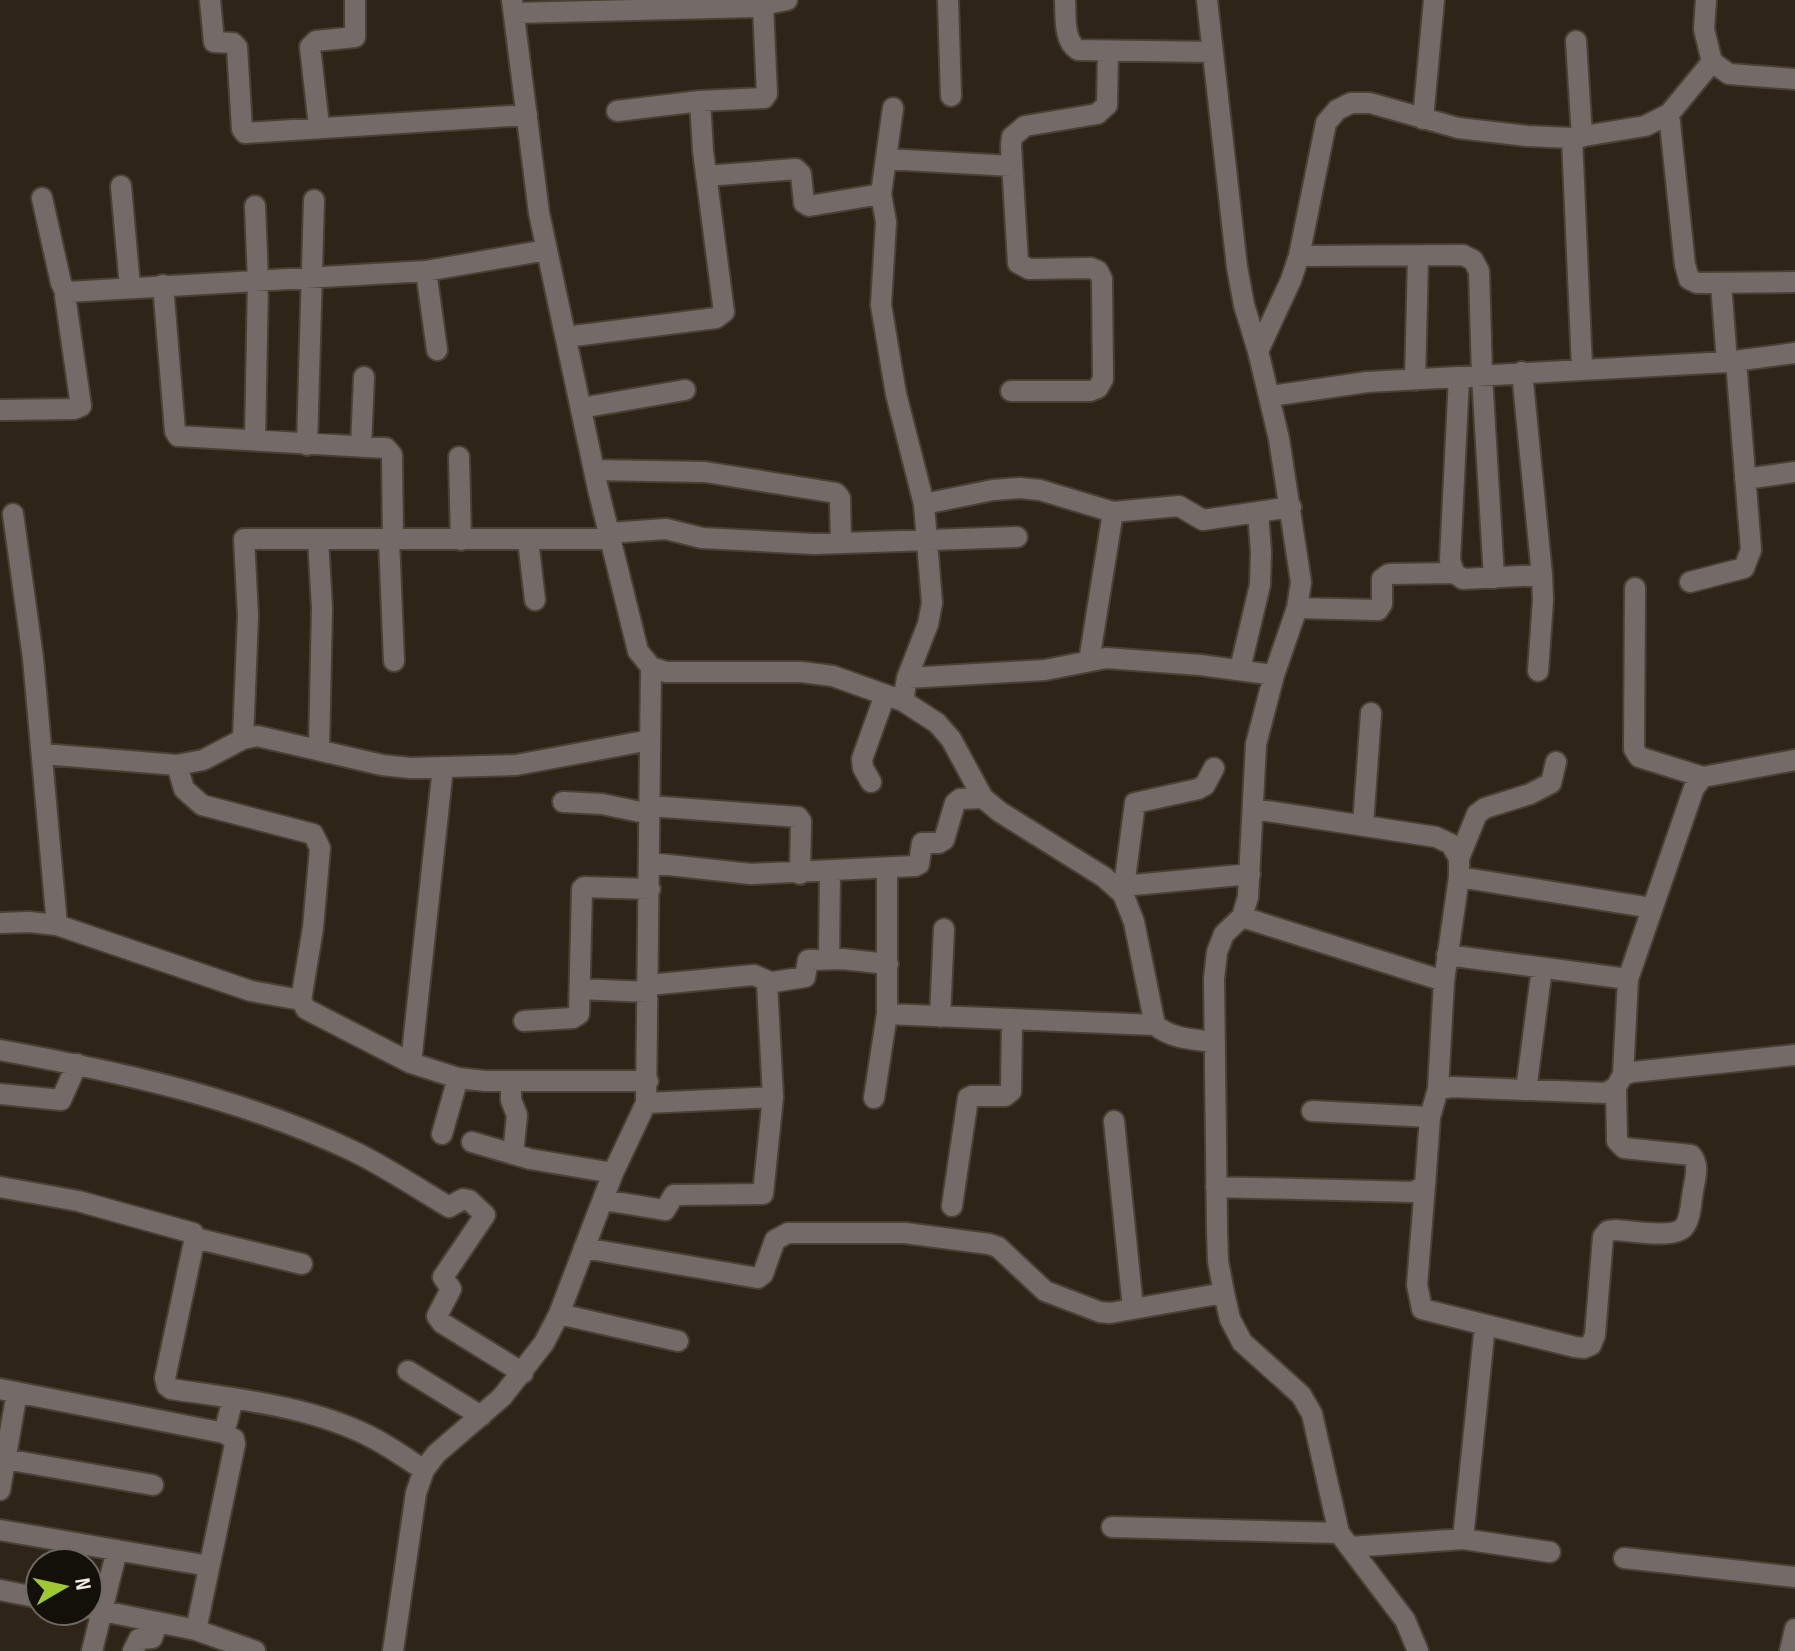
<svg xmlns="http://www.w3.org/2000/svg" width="1795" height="1651" viewBox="0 0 1795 1651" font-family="'Sofia Sans Condensed',sans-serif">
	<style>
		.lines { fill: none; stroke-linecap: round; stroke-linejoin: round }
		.minor-casing { stroke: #4a4135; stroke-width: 24 }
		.minor { stroke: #746b68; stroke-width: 20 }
	</style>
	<rect width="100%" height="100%" fill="#2e2518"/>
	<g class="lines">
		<g class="minor-casing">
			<path id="minor" d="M210,0L214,42L233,43L237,47L242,129L245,133L527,115
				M512,0L539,213L598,489L638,651L651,667L666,672H801L833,676L903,701
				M948,0L951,96
				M1065,0C1066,15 1063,41 1078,50L1212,52
				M1207,0L1237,267L1244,305L1258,351L1279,439L1301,582L1297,608L1274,675L1256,744L1248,897L1242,917L1224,934L1217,952L1214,979L1217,1229L1218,1261L1224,1293L1230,1319L1242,1342L1301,1395L1312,1414L1339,1533L1405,1620L1418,1651
				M1706,0L1704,29L1712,62L1729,74L1795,79
				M514,13L753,7L787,0
				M1576,41L1582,137
				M893,108L881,194L886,222L881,305L896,394L924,504L932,603L928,624L907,678L903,701L937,723L951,739L983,798L1000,812L1104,877L1123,894L1134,922L1155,1025C1172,1039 1192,1039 1214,1042
				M617,111L700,101L764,98L767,94L763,6
				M1669,114L1685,265L1689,279L1697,283L1795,282
				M1423,119L1434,0
				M319,126L310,47L316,41L355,37V0
				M1572,138L1582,368
				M886,159L1012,166
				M706,176L796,169L801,174L804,203L809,206L881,194
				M121,186L130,287
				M42,198L61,283L66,293
				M1299,256L1463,255L1473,260L1479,271L1482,375L1494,578
				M426,271L437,350
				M1721,283L1727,362
				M163,285L175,431L178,436L386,448L392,455L393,540
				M566,337L716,318L724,312L703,151L700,101
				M1258,351L1291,280L1299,256L1326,123L1337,110L1351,103H1370L1458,128L1527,136L1572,138L1645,126L1669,114L1712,62
				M1522,372L1542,575L1543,600L1538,671
				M1459,377L1450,560L1454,573L1463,579L1542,575
				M1415,380L1418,257
				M1011,391H1090L1098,388L1103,379L1102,279L1098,271L1091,268L1029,269L1018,263L1011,146L1012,137L1025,126L1097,114L1107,105L1108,51
				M1270,396L1367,382L1727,362L1795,353
				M581,408L685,390
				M0,410L74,409L81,406L65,296L68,292L426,271L547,250
				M255,440L258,281L255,206
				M307,445L314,200
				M361,447L364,377
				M459,457L461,540
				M594,470L705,472L836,493L840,498L841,543
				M1745,479L1795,472
				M924,504L993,490L1020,488L1040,490L1113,512L1179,506L1203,520L1291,507
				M13,514L33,658L57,925
				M609,533L666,529L702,538L814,544L1017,537
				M318,539L322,608L319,749
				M389,540L394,661
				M528,540L535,600
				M1690,582L1744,568L1751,550L1736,361
				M1635,588L1634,749L1639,757L1703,777
				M1297,608L1378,610L1382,604V579L1389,574L1454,573
				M1089,661L1113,512
				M1240,669L1260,585L1261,552L1258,512
				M907,678L1045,670L1106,658L1200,665L1274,675
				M243,739L248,616L244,539H610
				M43,754L177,765L203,760L243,739L257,736L382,765L410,768L516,765L650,740
				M177,765L184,789L202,805L313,834L320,848L313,928L301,1000L306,1009L411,1063L458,1078L485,1081H648
				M871,782L863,768L862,759L885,695
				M563,802L602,804L650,814
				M650,806L798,817L801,821L800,874
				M1254,809L1436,837L1451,844L1459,858V877L1444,981L1438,1089
				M1363,825L1371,713
				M1459,858L1477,814L1485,808L1530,794L1551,783L1556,762
				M650,863L751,874L915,866L919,864L922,843H939L944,840L955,803L960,799L983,798
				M1459,877L1652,908
				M1123,886L1250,874
				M1123,894L1135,803L1198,789L1205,785L1214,768
				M1242,917L1444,981
				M0,923L29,922L57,925L251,991L301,1000
				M1447,955L1628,979
				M829,959L830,871
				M648,985L754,975L770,982
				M580,989L648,992
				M887,1014L1155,1025
				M940,1017L944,929
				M524,1021L573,1018L579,1014L582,889L584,887L650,889
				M0,1050C121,1072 241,1098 353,1151C386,1167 417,1188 449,1207L463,1199L469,1200L485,1215L443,1277L451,1289L437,1316L442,1323L523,1373
				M411,1063L443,767
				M1623,1075L1628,979L1694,788L1703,777L1795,760
				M511,1081V1100L517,1115L513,1154
				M1526,1090L1542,968
				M0,1094L61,1100L77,1064
				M874,1098L887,1014V868
				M646,1103L773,1097
				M1312,1111L1430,1117
				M1114,1121L1133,1308
				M442,1134L458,1078
				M472,1142L530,1159L613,1173
				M1425,1185L1417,1285L1422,1309L1575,1347L1584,1348L1591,1345L1595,1335L1603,1237L1608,1231L1616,1230C1632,1231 1674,1239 1684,1227C1691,1219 1691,1201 1693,1191C1695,1178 1700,1165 1691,1155L1624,1148L1617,1141L1616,1087
				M0,1187L78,1201L193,1233L194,1242L165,1378L167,1386L171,1389C237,1399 310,1406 371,1437C389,1446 407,1459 424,1470
				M1216,1187L1414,1192L1425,1185L1430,1117L1438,1089L1452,1087L1606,1093L1616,1087L1623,1075L1633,1072L1795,1055
				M603,1200L665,1210L674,1195L763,1194L773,1097L767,983L805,977L808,960L842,959L888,964
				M952,1206L968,1098L972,1096H1005L1011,1091L1012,1021
				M195,1238L302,1264
				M584,1248L758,1278L763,1274L775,1240L788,1233H905L989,1244L998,1247L1045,1291L1100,1312L1110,1313L1224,1293
				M559,1314L678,1341
				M408,1371L481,1416
				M0,1389L224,1433
				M5,1459L153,1485
				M0,1490L17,1392
				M1112,1527L1339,1533
				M0,1530L209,1566
				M1463,1539L1485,1325
				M1350,1547L1463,1539L1550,1552
				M1624,1558L1795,1577
				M0,1590L40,1598
				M88,1608L196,1630L255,1651
				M196,1630L235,1444L234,1439L224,1433L233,1399
				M92,1651L117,1550
				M133,1651L139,1639L152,1638L158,1622
				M393,1651L416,1493L424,1470L436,1454L502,1397L544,1343L559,1314L613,1173L646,1103L651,667
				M1790,1651L1795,1629"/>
		</g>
		<use href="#minor" class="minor"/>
	</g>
	<g transform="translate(64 1587) rotate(81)"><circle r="38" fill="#130f09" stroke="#6d6861" stroke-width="2"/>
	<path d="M0-6L14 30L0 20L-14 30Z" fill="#9eca2f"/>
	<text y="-12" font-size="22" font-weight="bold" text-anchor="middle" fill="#f3ede4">N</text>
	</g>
</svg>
